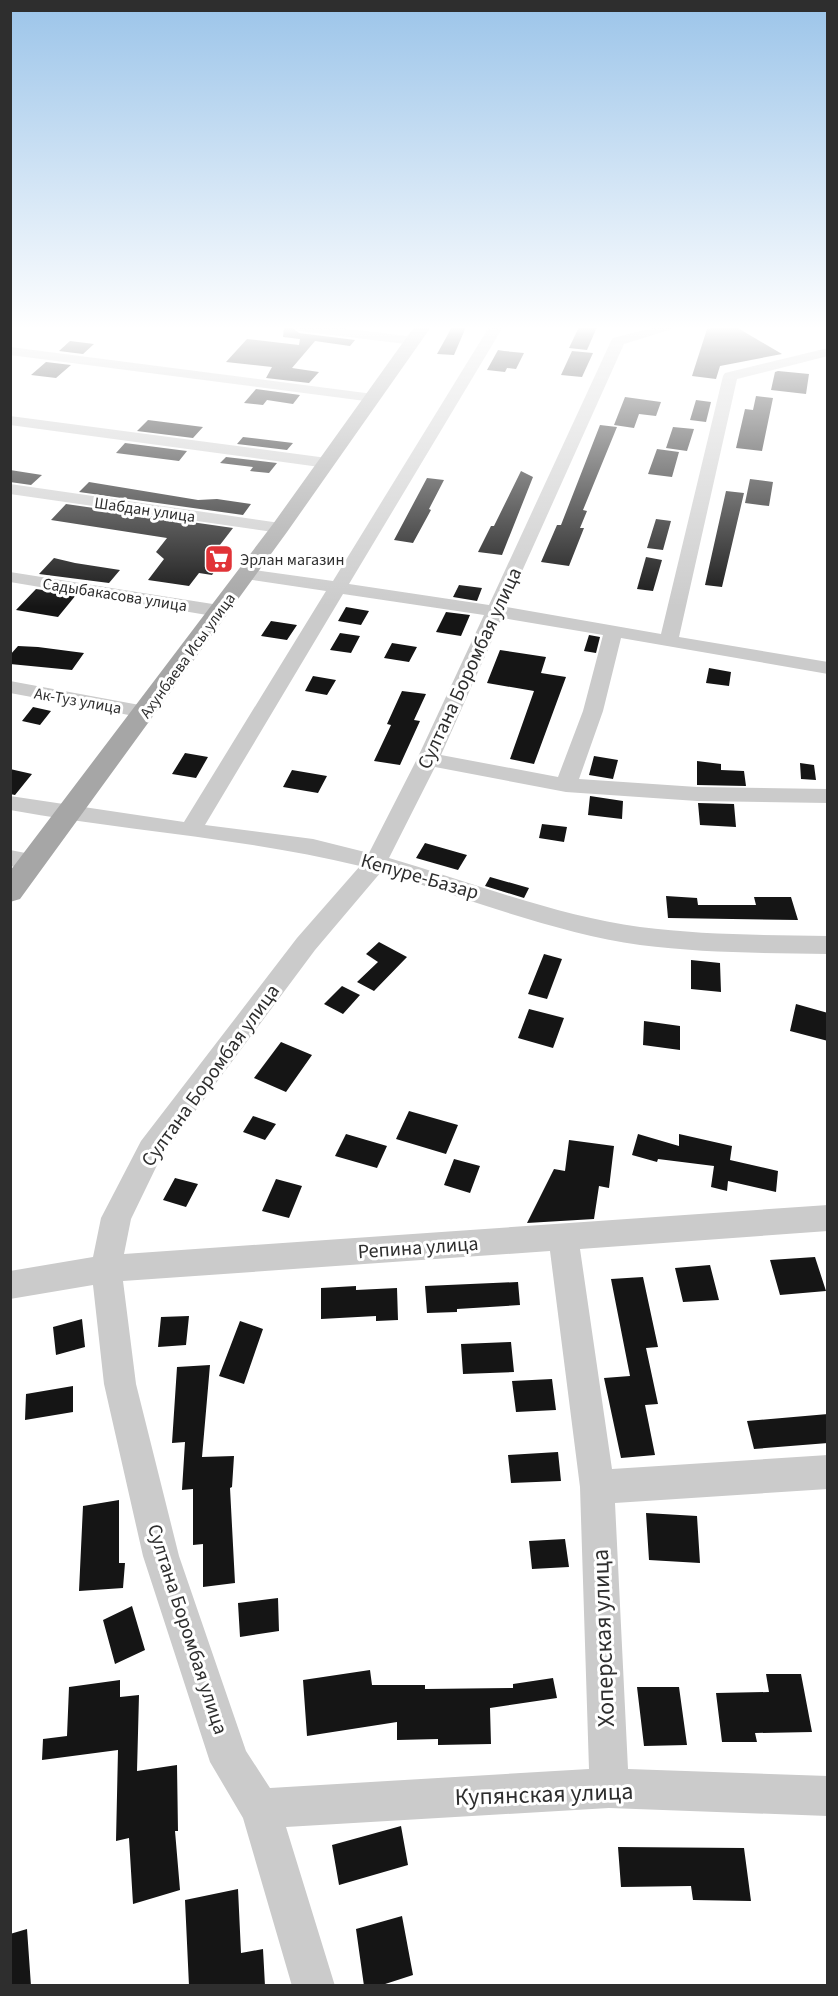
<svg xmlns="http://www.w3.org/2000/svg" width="838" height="1996" viewBox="0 0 838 1996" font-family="'Source Sans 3',sans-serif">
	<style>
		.building { fill: #151515 }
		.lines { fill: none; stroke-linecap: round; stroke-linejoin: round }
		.minor { fill: #cbcbcb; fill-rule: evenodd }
		.major { fill: #a6a6a6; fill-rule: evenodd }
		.labels { text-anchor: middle; stroke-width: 6; stroke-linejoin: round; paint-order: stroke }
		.far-street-label { font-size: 16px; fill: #2e2e2e; stroke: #fff }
		.far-poi-label { font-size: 16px; fill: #2e2e2e; stroke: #fff; text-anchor: start }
		.street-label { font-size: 20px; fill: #2e2e2e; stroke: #fff }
		.near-street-label { font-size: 24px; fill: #2e2e2e; stroke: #fff }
	</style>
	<rect width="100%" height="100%" fill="#fff"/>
	<path class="building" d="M284,327H291L299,333L355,340L350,346L315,341L292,368L319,372L309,383L266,378L272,367L226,362L247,339L299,345L300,339L283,337Z
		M452,327H466L454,355L437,354Z
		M579,327H597L587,350L569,348Z
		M714,327H736L782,354L720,366L716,379L692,376L707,329Z
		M70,341L94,344L83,354L59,351Z
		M498,350L504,351L524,353L516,369L507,368L505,372L487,370Z
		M572,351L593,353L582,377L561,375Z
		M46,362L71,365L56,378L31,375Z
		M778,371L809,374L806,394L771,390L775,372Z
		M256,389L300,395L293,404L267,400L263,405L244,403Z
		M756,396L773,398L762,451L736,448L745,409L753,410Z
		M625,397L661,402L656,416L639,414L634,428L614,425Z
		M696,400L711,402L706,422L690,420Z
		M148,420L203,427L193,438L137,431Z
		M600,425L617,427L583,510L587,511L580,528H584L569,566L541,562L557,525H561Z
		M673,427L694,429L687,451L666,448Z
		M243,437L293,443L287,450L237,444Z
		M125,443L187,451L179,461L116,453Z
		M657,449L679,452L672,477L648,474Z
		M226,457L277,463L269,473L250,471L253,467L220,463Z
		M10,470L42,475L31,485L10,482Z
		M521,471L533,477L502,555L478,552L491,526H494Z
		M427,478L444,480L429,509L431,510L413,543L394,540Z
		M750,479L773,482L769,506L745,503Z
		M89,482L198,500L217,499L251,504L243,515L79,492Z
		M726,491L744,493L722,587L705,585Z
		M66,504L233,528L213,554L226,555L212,575L199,573L189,586L148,580L164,559L156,552L167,538L51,520Z
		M656,519L671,521L663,550L647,548Z
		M646,557L662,560L653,591L637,589Z
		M54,558L75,563L120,570L109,583L39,574Z
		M459,585L482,588L477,601L453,597Z
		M36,589L76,595L58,617L16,610Z
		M346,607L369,611L361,625L338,621Z
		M446,612L470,615L461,636L436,632Z
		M271,621L297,625L287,640L261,636Z
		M340,633L360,636L351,653L330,650Z
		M589,635L600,637L596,653L584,651Z
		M392,643L417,647L409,662L384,658Z
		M18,646L38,647L84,653L72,670L10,664V655Z
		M500,650L546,657L541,673L566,677L534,764L510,759L534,691L487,683Z
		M709,668L731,672L729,686L706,683Z
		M313,676L336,680L327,695L305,691Z
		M402,691L426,694L414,720L420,721L400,765L374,761L391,725L387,724Z
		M33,707L51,711L40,725L22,721Z
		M185,753L208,757L196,778L172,774Z
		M594,756L618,760L613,779L589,775Z
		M697,761L721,764V770L744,771L746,786L697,785Z
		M800,763L814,765L816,780L801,779Z
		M10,769L32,774L15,795L10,794Z
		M292,770L327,776L318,793L283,787Z
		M590,796L623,801L622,819L588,815Z
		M698,803L734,804L736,827L700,825Z
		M542,824L567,827L564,842L539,838Z
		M425,843L467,855L458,870L416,858Z
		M490,877L529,888L524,898L485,886Z
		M666,896L697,898L698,905H756L754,897H791L798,920L668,918Z
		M379,942L407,957L374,991L357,982L378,962L366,954Z
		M544,954L562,959L547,999L528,994Z
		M691,960L720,963L721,992L691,989Z
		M342,986L360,995L343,1014L324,1004Z
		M796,1004L828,1013V1041L790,1031Z
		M529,1009L564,1018L553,1048L518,1038Z
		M644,1021L680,1026V1050L643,1045Z
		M281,1042L312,1055L286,1092L254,1078Z
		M409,1111L458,1125L446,1154L396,1139Z
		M253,1116L276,1124L265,1140L243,1132Z
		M346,1134L387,1146L377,1168L335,1156Z
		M638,1134L679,1146V1134L732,1146L730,1160L778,1171L776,1192L728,1181L727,1191L711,1187L714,1166L658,1159L657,1162L632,1155Z
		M569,1140L614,1146L609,1188L599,1186L594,1219L527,1223L554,1169L565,1171Z
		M454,1159L480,1166L470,1193L444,1185Z
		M175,1178L198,1184L186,1207L163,1200Z
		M276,1179L302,1186L289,1218L262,1211Z
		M815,1257L826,1291L780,1295L770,1260Z
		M710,1265L719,1300L683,1302L675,1268Z
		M643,1277L658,1347L646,1348L658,1404L645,1405L655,1455L621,1458L604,1378L630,1376L611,1279Z
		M518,1282L520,1305L457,1309V1312L427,1313L425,1286Z
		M356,1286V1290L397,1288L398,1320L376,1321V1316L321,1319V1288Z
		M189,1316L186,1345L158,1347L161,1317Z
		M82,1319L85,1347L56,1355L53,1327Z
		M240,1321L263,1329L244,1384L219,1376Z
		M511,1342L514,1372L463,1374L461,1344Z
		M210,1365L202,1457L234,1456L232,1487L230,1488L235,1583L203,1587V1544L193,1545V1489L182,1490L185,1442L172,1443L177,1367Z
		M552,1379L556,1410L516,1412L512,1381Z
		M73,1386V1412L25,1420L26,1394Z
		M828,1414V1443L754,1449L747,1421Z
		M558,1452L561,1481L511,1483L508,1455Z
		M119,1500V1563H125L123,1588L79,1591L83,1506Z
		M646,1513L697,1516L700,1563L649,1560Z
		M565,1539L569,1567L532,1569L529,1541Z
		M278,1598L279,1631L240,1637L238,1603Z
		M132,1606L145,1650L115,1664L103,1620Z
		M370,1670L372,1685H425V1689L513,1688V1684L553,1678L557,1698L490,1708L491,1744L438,1745V1739L397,1740V1722L307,1736L303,1680Z
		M766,1674H801L812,1732L755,1733L757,1742H722L716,1693L769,1692Z
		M120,1680V1697L139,1695L137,1771L177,1765L178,1831H175L180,1890L133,1904L129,1838L116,1841L118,1750L42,1760L43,1739L67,1736L69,1687Z
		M637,1687H679L687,1745L644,1746Z
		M401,1826L408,1865L339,1885L332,1845Z
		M618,1847L744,1848L751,1901L693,1900L691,1886L621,1887Z
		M238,1889L241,1953L263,1949L265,1986H189L185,1900Z
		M402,1916L413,1975L379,1986H364L356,1929Z
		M27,1929L31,1986H10V1934Z"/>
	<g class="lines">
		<path class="minor" d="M293,327H335L414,337L421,341L414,345L299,331Z
			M489,327H503L349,584L489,605L611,341L613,338L656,327H679L624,344L506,607L661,634L723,376L725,373L828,348V356L737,379L679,637L828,662V674L621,638L603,711L579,779L697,787L828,789V803L697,801L566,792L435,767L389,858C470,882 557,916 640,927C702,935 765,935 828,936V954C765,953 702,953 640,945C555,933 463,897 381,872L315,950L161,1157L131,1219L124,1254L828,1205V1231L580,1249L612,1469L828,1455V1489L615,1503L628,1769L828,1776V1816L609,1808L286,1827L335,1986H292L243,1818L210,1762L143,1556L104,1384L93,1285L10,1299V1271L93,1257L101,1218L141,1141L297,938L360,866C245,838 126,831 10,810V796L184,822L326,591L246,579L237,574L246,569L333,581ZM343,594L484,615L417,759L369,853L313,839L205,825ZM502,618L603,635L583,711L558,777L441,755ZM550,1251L580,1487L589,1769L270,1788L246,1751L179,1556L136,1384L123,1281Z
			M10,347L373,394L380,398L373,402L10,355Z
			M10,416L327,458L335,463L327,468L10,425Z
			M10,484L280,523L289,528L280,533L10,494Z
			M10,572L219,605L228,611L219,617L10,582Z
			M10,681L145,706L152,708L155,712L152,716L145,718L10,693Z
			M10,850L41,856L45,862L41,868L33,870L10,866Z"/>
		<path class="major" d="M414,327H431L287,532L20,899L10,902V871L273,524Z"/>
	</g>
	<linearGradient id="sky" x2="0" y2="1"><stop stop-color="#9bc4e9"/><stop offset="0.54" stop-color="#fff"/><stop offset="1" stop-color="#fff" stop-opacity="0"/></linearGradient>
	<rect width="838" height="607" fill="url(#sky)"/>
	<defs>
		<g id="supermarket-square" transform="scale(1.5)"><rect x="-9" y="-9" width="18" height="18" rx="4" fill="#e13337" stroke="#fff"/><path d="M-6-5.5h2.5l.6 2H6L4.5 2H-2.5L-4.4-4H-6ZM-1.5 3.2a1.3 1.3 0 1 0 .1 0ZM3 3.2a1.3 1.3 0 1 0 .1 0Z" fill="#fff"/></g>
	</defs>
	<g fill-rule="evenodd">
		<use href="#supermarket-square" x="219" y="559"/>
	</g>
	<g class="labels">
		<g class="far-street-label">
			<text transform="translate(145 509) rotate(8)" y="6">Шабдан улица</text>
			<text transform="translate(115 594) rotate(9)" y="6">Садыбакасова улица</text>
			<text transform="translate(187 655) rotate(-54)" y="6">Ахунбаева Исы улица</text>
			<text transform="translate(78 700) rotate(10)" y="6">Ак-Туз улица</text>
		</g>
		<g class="far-poi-label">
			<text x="240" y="565">Эрлан магазин</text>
		</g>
		<g class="street-label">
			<text transform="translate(469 668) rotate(-65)" y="7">Султана Боромбая улица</text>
			<text transform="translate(420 876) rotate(16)" y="7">Кепуре-Базар</text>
			<text transform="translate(210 1075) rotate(-54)" y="7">Султана Боромбая улица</text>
			<text transform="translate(418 1247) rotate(-4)" y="7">Репина улица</text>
			<text transform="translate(188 1629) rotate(72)" y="7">Султана Боромбая улица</text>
		</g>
		<g class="near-street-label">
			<text transform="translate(603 1638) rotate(-92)" y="8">Хоперская улица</text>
			<text transform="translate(544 1794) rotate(-2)" y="8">Купянская улица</text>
		</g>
	</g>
	<rect width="838" height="1996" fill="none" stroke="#2e2e2e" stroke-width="24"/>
</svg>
